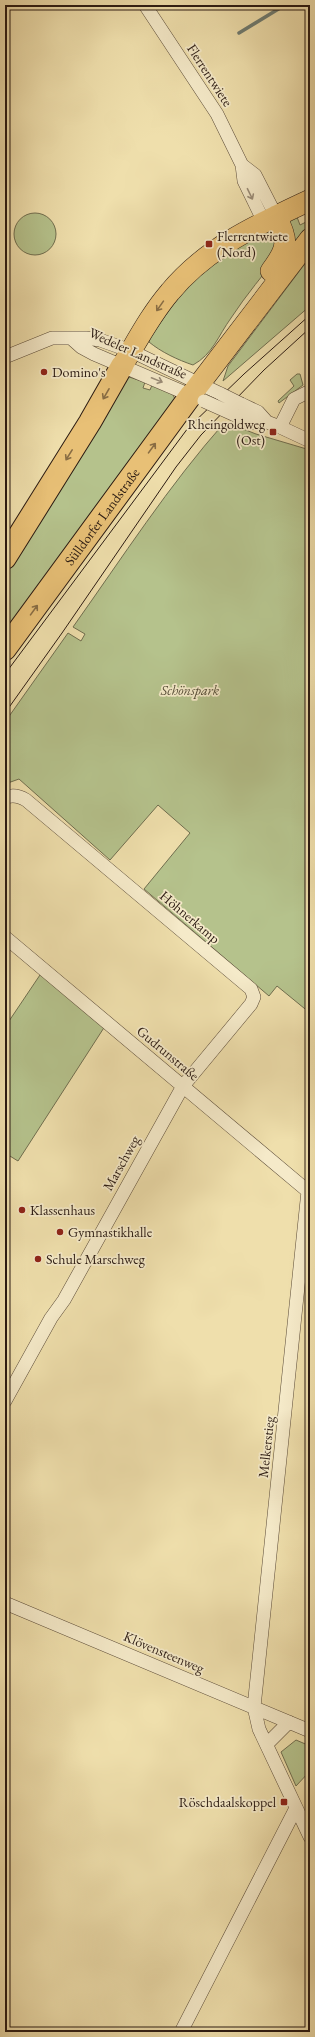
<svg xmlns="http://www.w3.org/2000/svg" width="315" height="2037" viewBox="0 0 315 2037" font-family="'EB Garamond',serif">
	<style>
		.green { fill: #b5c28c; stroke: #706e4f }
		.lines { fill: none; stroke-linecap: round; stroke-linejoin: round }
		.stream { stroke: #6e7b71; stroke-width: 3.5 }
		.minor-casing { stroke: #5b4b38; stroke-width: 14 }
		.primary-casing { stroke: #2a1a12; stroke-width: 22 }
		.trunk-casing { stroke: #2a1a12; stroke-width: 24 }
		.minor { stroke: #f5eac9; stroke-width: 13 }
		.primary { stroke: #e8c076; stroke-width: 21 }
		.trunk { stroke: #e8c076; stroke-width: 22 }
		.tram { stroke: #2a1a12; stroke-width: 1 }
		.minor-bridge-casing { stroke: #5b4b38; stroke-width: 14; stroke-linecap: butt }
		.minor-bridge { stroke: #f5eac9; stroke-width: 13 }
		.oneway { stroke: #9a8c77 }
		.oneway2 { stroke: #896d44 }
		.poi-dot { fill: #8f2418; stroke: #f5eac9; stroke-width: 1.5 }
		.labels { text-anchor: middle; stroke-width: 3.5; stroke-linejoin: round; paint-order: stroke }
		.street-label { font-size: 14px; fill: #2a1a12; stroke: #f5eac9 }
		.poi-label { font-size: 14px; fill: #2a1a12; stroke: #f5eac9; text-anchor: start }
		.park-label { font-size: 14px; font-style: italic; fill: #544c37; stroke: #f5eac9 }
	</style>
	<rect width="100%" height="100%" fill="#efdfac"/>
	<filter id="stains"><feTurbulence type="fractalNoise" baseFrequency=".005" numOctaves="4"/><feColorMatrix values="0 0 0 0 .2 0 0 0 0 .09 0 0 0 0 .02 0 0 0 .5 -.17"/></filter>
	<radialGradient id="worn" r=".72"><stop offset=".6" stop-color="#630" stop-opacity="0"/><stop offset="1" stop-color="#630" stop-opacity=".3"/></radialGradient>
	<path class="green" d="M14 234a21 21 0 1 1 42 0a21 21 0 1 1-42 0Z
		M297,217L300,225L310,220V227L291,249L284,224Z
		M272,230L281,252C264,274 246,295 231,318C218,336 213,354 193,365C178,360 161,352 149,342L150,338C177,298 195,273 236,246C248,238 257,232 272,230Z
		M310,257V306L223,381L228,366Z
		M297,374H300L303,385L279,403L278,401L294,386L290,380Z
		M129,377L145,382L143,388L150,390L152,385L172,393L175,399L5,638V569L125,379Z
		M225,422L256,434L310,450V1013L277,986L269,996L144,889L190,833L158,805L110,860L19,779L5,784V722L68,633L81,641L85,634L73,627C122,558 169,485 225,422Z
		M44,969L107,1023L18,1161L5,1153V1027Z
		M296,1740L310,1746V1771L296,1786L281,1752Z"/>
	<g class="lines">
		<path class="stream" d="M239,33L285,5"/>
		<g class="minor-casing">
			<path id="minor" d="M145,5L217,114L242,165L244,181L264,222
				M242,165L255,175L276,216
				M72,339L81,347L94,354L197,398
				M5,357L52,338H86L100,340L131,351L221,394
				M241,404L258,412L267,422
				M233,414L254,423L267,422L280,427L310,441
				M280,427L294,399L310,391
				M5,798C12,794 19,796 26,800L251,989L254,997L251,1004L183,1086L64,1300L51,1318L5,1401
				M5,937L310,1193
				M308,1191L254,1707L259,1729L310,1837
				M5,1603L310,1731
				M267,1744L289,1722
				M181,2032L296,1808"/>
		</g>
		<g class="primary-casing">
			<path id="primary" d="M271,271C289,247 288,242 276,216
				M122,366C137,341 151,314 170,292C207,247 259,224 310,200
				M191,395L310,239"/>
		</g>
		<g class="trunk-casing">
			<g id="trunk">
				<path d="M5,558L90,422L122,366"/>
				<path id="s1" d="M5,649L191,395"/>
			</g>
		</g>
		<use href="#minor" class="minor"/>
		<use href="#primary" class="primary"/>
		<use href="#trunk" class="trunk"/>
		<path class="tram" d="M5,674L188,428L244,374L310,315
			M5,713L62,633L176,467L201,435L264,370L310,328"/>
		<g class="minor-bridge-casing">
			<path id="minor-bridge" d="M221,394L241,404
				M204,401L233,414"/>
		</g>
		<use href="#minor-bridge" class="minor-bridge"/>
	</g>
	<defs><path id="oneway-shaft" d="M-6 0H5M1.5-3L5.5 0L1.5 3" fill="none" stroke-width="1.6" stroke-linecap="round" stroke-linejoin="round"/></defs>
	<g class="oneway">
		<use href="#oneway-shaft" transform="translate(250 194) rotate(64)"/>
		<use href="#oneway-shaft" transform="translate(157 380) rotate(22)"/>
	</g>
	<g class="oneway2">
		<use href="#oneway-shaft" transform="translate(160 306) rotate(125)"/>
		<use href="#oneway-shaft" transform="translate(106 394) rotate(120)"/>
		<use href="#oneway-shaft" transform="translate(152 448) rotate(-54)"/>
		<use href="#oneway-shaft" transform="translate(69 455) rotate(122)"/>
		<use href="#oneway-shaft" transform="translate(34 610) rotate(-54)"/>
	</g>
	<g class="poi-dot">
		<rect x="205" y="240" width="8" height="8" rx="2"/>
		<circle cx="44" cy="372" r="4"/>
		<rect x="269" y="428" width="8" height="8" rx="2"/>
		<circle cx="22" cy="1210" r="4"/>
		<circle cx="60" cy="1232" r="4"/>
		<circle cx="38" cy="1259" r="4"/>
		<rect x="280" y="1798" width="8" height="8" rx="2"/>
	</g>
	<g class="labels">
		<g class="street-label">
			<text transform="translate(210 75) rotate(57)" y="5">Flerrentwiete</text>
			<text transform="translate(138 353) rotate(24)" y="5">Wedeler Landstraße</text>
			<text dy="5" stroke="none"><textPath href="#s1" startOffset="164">Sülldorfer Landstraße</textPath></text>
			<text transform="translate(190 917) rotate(40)" y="5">Höhnerkamp</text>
			<text transform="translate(168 1053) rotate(40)" y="5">Gudrunstraße</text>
			<text transform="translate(121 1163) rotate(-61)" y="5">Marschweg</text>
			<text transform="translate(266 1447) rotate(-84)" y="5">Melkerstieg</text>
			<text transform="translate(164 1652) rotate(23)" y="5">Klövensteenweg</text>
		</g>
		<g class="poi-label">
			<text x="217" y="241">Flerrentwiete<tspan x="217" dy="16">(Nord)</tspan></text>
			<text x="52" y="377">Domino's</text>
			<text x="265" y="429" text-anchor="end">Rheingoldweg<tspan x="265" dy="16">(Ost)</tspan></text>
			<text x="30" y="1215">Klassenhaus</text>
			<text x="68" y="1237">Gymnastikhalle</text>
			<text x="46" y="1264">Schule Marschweg</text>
			<text x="276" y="1807" text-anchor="end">Röschdaalskoppel</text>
		</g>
		<g class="park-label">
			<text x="190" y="695">Schönspark</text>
		</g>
	</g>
	<rect width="315" height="2037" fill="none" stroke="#efdfac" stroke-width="20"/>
	<rect x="6" y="6" width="303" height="2025" fill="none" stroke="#2a1a12" stroke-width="2"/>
	<rect x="10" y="10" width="295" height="2017" fill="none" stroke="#2a1a12"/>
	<rect width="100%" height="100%" filter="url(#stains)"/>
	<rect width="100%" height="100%" fill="url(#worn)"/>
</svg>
